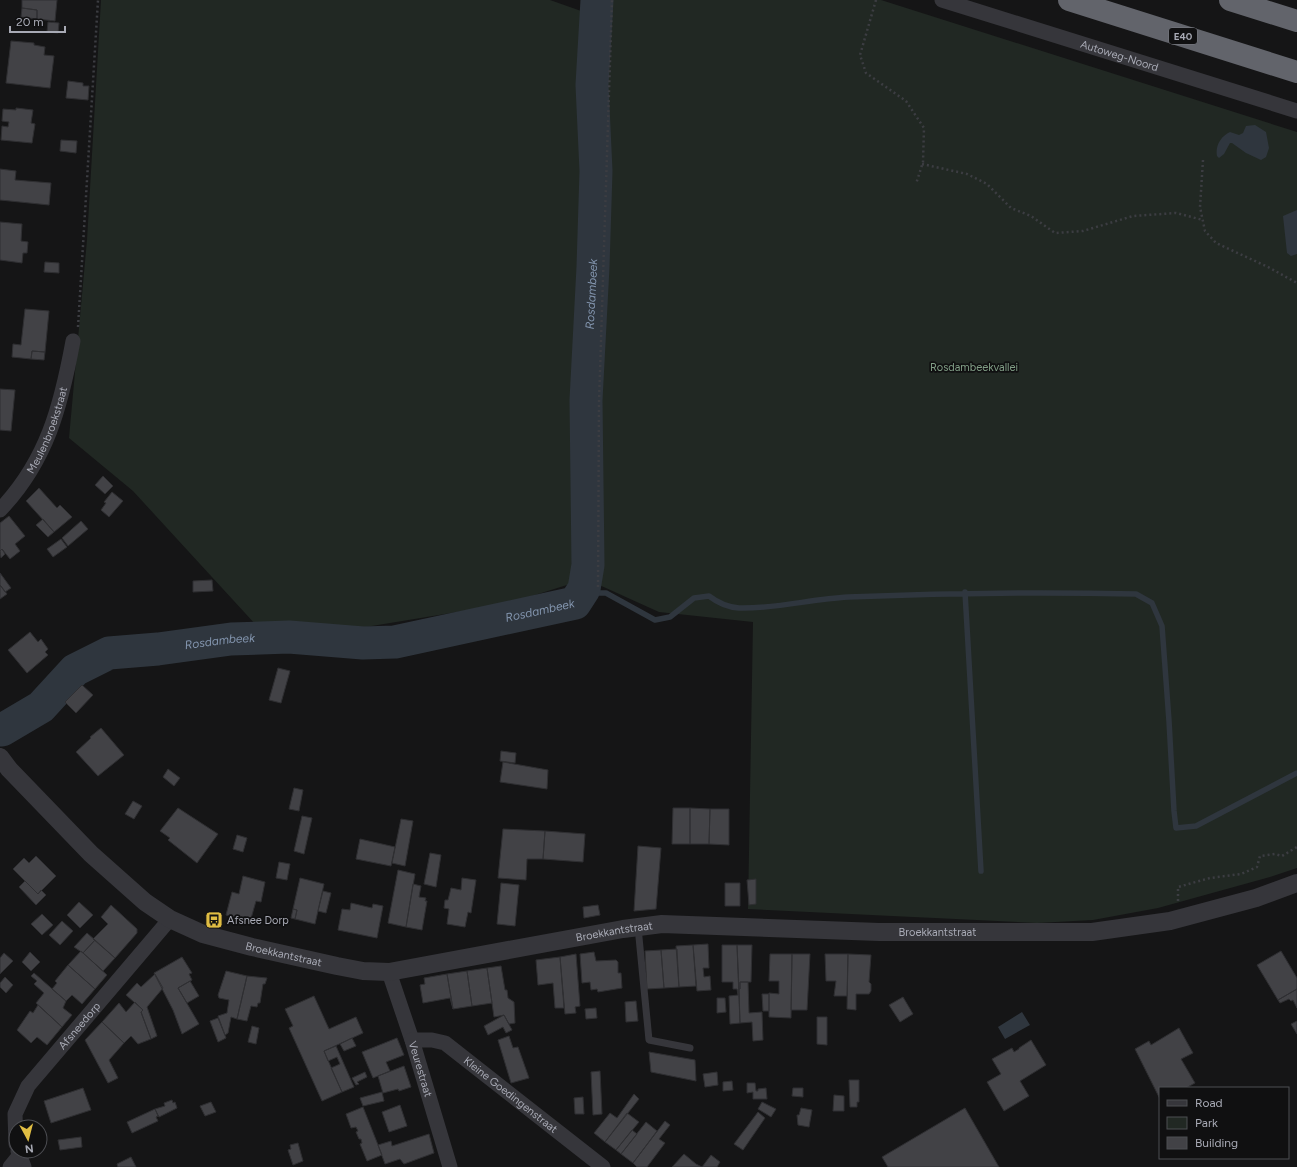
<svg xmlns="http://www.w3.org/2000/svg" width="1297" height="1167" viewBox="0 0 1297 1167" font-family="Figtree,sans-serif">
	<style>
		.green { fill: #212823 }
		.water { fill: #2f363e }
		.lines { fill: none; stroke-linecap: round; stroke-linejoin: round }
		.stream { stroke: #2f363e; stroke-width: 5.5 }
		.river { stroke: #2f363e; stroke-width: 33 }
		.building { fill: #424246; stroke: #2f2f32 }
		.path { stroke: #3c3d42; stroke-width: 2.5; stroke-dasharray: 2 3; stroke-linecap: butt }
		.service { stroke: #36363b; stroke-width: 7 }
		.minor { stroke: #36363b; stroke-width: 15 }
		.tertiary { stroke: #36363b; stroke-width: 18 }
		.motorway { stroke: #62646b; stroke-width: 22 }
		.labels { text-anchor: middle; stroke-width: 3.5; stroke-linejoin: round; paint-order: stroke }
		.shield { fill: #101011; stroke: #7a7c84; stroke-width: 1 }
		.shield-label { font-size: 10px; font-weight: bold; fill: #a8aab5 }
		.street-label { font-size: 11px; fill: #a8aab5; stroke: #101011 }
		.park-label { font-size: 11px; fill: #819e86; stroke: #101011 }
		.poi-label { font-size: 11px; fill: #a8aab5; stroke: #101011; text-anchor: start }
		.water-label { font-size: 12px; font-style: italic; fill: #8294ad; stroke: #101011 }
	</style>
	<rect width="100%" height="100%" fill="#151516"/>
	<path class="green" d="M101,0H550L584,12V0H881L1297,132V868L1270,877L1158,908L1093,920L1037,923L748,909L753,622L659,612L586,579L506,604L329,633L266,636L133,491L69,438L87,240Z"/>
	<path class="water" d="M1255,125L1266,132L1269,148L1266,157L1261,160L1246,153L1232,143H1230L1224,154L1219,158L1217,156C1215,146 1221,136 1230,132L1239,135L1243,133L1246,126Z
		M1297,210V254L1291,256L1287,253L1283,216Z
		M1022,1012L1030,1025L1005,1039L998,1027Z"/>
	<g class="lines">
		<path class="stream" d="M965,592L981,871
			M582,593H606L655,620L670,617L694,598L709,596C718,603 726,607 739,608C776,609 811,599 848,597C944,593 1040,592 1136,594L1152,603L1162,626L1169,721L1174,811L1176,828L1196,826L1297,773"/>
		<path class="river" id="s1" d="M2,730L41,707L75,670L109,653L158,649L231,639L289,637L363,643L395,642L575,603L584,589L588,565L586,400L593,267L596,171L592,85L597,0"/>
	</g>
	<path class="building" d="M22,0H57L55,21L37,19V10L22,8Z
		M22,8L37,10V19L21,17Z
		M48,22L59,23L58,33L47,32Z
		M11,41L34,43V45L45,47L44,55L54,56L50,88L6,83Z
		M68,81L83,83V86H89L88,100L66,98Z
		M16,108L33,110L31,123L35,124L32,143L1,140L2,126L8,127L9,122L2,121L3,109L16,110Z
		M61,140L77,141L76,153L60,151Z
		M0,169L16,171L15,180L51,183L49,205L0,200Z
		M0,222L22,224L21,241L28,242L27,253H23L22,263L0,260Z
		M45,262L59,263V273L44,272Z
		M25,309L49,311L45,352L32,351L31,359L12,357L13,344L21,345Z
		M32,351L45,352L44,360L31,359Z
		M0,389L15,390L11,431L0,430Z
		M103,476L113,486L105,494L95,485Z
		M39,488L57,508L60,505L72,517L54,532L26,501Z
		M112,492L123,501L109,517L101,510L106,503L104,502Z
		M9,516L25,536L15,544L20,551L10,559L2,549L0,551V523Z
		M43,519L54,532L48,537L36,525Z
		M81,521L88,529L68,546L62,538Z
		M61,539L67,547L53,557L47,549Z
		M2,549L5,554L1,558L0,551Z
		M0,573L11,588L5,592L0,585Z
		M212,580L213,591L193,592V581Z
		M1,586L7,594L0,599V587Z
		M30,632L38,642L41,639L48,649L45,652L48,655L27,673L8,650Z
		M278,668L290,671L281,703L269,700Z
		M82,685L93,695L76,713L65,702Z
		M101,728L124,755L98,776L76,752L91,738L90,737Z
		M501,751L516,753L515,763L500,761Z
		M503,762L548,770L547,789L500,782Z
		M168,769L180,778L174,786L163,777Z
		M294,788L303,790L299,811L289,809Z
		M133,801L142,806L134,819L125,814Z
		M178,808L218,834L197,863L168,840L170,838L160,831Z
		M673,808H690V844H672Z
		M690,808L710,809L709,844H690Z
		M710,809H729V845L709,844Z
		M302,816L312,818L304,854L294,851Z
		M401,819L413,821L405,866L392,863Z
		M503,829L545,831L543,859H527L526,880L498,878Z
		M545,831L585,834L583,862L543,859Z
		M237,835L247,838L243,852L233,849Z
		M360,839L395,847L391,866L356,859Z
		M638,846L661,848L656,909L634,911Z
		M430,853L441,855L436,887L424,884Z
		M36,856L56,876L38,894L13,869L24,858L29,863Z
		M279,862L290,864L287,880L276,878Z
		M398,870L415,874L406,927L388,923Z
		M243,876L265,882L261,902L256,901L250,922L226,915L232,892L239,894Z
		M300,878L324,884L315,924L295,919L297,910L293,909Z
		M462,878L476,880L471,913L468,912L465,927L447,924L449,909L444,908L445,900H448L451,888L461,890Z
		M756,879V904L749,905L747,880Z
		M25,881L38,894L41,890L46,895L36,905L19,887Z
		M501,883L519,885L515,926L497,924Z
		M725,883H740V906H725Z
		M413,884L421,886L419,897L426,898L425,901H427L422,930L406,927Z
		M323,891L331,893L326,913L318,911Z
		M79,902L93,915L80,928L67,915Z
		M351,903L372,908L373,904L383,906L377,938L338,930L342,909L350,910Z
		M111,905L137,929V933L115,958L93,939L108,924L101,917Z
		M598,905L600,915L584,918L583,907Z
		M293,909L297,910L295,919L291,918Z
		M42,914L53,925L42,935L31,924Z
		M62,921L73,931L60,945L49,935Z
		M87,933L95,940L83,953L74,947Z
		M95,940L115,958L103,971L83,953Z
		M708,944L709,968H703L704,977L710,976L711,990L697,991L693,945Z
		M693,945L696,986L679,987L676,946Z
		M722,945H737L740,1023L730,1024L729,996L738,995L737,989H733V982H722Z
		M737,945H752L751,982H740V989H739Z
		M677,949L679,987L664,988L661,950Z
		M661,950L664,988L647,989L645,951Z
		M81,951L107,975L95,989L68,965Z
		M1281,951L1297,978V989L1278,1000L1257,965Z
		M30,952L40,962L31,971L22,962Z
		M594,952L596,961L616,960L618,962V973H621L622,988L598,992L597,989L591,990L590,982L582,983L580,954Z
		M4,953L13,961L0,974V958Z
		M576,954L580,1006L575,1007L576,1013L565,1014L560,957Z
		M770,954H792L791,1018L769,1017V993L779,994V981H769Z
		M792,954H810L807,1010H791Z
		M825,954H848L847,996H834L836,981H826Z
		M848,954L871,955L869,982L871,984V991L869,994H856V1010L847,1009Z
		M182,957L192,973L189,974L192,980L178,988L199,1024L182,1034L173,1010L154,973Z
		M560,957L564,1008H555L553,983L538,985L536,960Z
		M68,965L95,989L82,1004L72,995L66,1001L52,989L57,983L55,981Z
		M501,966L505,990H507L508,998L514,1002L515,1023L509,1024L504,1015L494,1017L487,968Z
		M487,968L492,1003L472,1006L467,971Z
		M226,971L247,976L237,1019L231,1017L228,1033L225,1035L218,1016L227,1013L229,1000L219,998L218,995Z
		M467,971L472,1006L453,1009L447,974Z
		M34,973L66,1001L63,1008L72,1015L62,1027L36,1003L44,993L34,984L37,981L31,976Z
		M155,974L163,988L147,1007L157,1036L151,1039L141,1012L143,1010L126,995L137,983L141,987Z
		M447,974L453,1009L450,998L423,1003L420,985L425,984L424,978Z
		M247,976L267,978L265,984H263L260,1003H258L257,1007L251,1006L247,1021L237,1019Z
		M5,977L13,985L6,993L0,987V983Z
		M190,981L199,996L187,1003L178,988Z
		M740,982H748L749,1013L762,1012L763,1040L753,1041L752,1022L740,1023L739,989H740Z
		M1297,989V1008L1293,1000L1291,1001L1289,999L1280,1003L1278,1000Z
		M762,994H769V1011H763Z
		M314,996L329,1029L356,1017L363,1033L324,1051L342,1092L322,1101L289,1028L293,1026L285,1009Z
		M903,997L913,1014L900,1022L889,1005Z
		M717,998H725L726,1012L717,1013Z
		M636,1001L638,1021L626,1022L625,1002Z
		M135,1002L143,1010L141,1012L151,1039L138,1044L131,1036L124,1043L102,1022L119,1003L126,1012Z
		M38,1005L62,1027L47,1045L37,1037L31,1043L17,1030L30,1011L33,1013Z
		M596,1008L597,1018L586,1019L585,1009Z
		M504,1015L512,1030L506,1033L503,1027L488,1035L484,1026Z
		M817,1017H827V1045L817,1044Z
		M218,1018L226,1038L218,1042L210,1021Z
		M1297,1021V1034L1291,1024Z
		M102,1022L124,1043L109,1060L118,1078L108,1083L85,1040Z
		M252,1026L259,1028L256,1044L248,1042Z
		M1179,1028L1193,1053L1181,1059L1195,1083L1186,1088H1160V1099L1135,1049L1149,1041L1151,1045Z
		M509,1036L513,1048L518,1047L529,1078L511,1083L498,1040Z
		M352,1038L356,1046L344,1051L340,1044Z
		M397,1038L404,1055L386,1062L390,1071L373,1078L362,1052Z
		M1031,1040L1046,1065L1020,1081L1029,1096L1004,1111L987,1082L1001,1074L992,1059L1012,1048L1014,1052L1019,1049V1048Z
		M336,1046L354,1087L342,1092L331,1068L340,1064L337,1057L328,1061L324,1051Z
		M649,1052L695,1060L696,1081L651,1072Z
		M404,1066L411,1087L399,1091L398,1089L383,1093L378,1076Z
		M600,1071L602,1114L593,1115L591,1072Z
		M365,1072L367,1077L357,1082L359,1084L356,1085L352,1078Z
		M717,1072L718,1085L705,1087L703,1074Z
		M849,1080H859V1102H857V1107H850Z
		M732,1081L733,1090L723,1091V1082Z
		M747,1083H755L756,1091H758V1089L766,1088L767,1099H753V1092L747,1093Z
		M83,1088L91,1110L51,1123L44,1101Z
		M793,1088H803V1097L792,1096Z
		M382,1092L384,1101L363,1106L360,1098Z
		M634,1094L639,1099L605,1142L594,1133L610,1113L617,1118Z
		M834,1095L844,1096V1111H833Z
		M583,1097L584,1114H575L574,1098Z
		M172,1100L173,1103L175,1102L177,1108L159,1117L155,1109L165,1106L164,1103Z
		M211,1102L216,1112L205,1116L200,1106Z
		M762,1102L776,1109L771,1117L758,1109Z
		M400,1105L407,1126L389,1132L382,1112Z
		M363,1107L382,1155L367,1161L360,1144L362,1143L361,1139H359L356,1132L358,1131L356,1127L351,1128L346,1114Z
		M801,1108L812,1110L809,1127L798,1125L797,1115H799Z
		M965,1108L999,1167H888L882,1157Z
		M155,1109L158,1116L156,1117L158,1121L132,1133L127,1122Z
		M758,1112L765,1118L743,1150L734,1144Z
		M627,1113L639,1122L616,1150L605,1142Z
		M665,1121L670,1125L659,1139L665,1143L647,1167H637L633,1163Z
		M646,1122L657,1131L633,1163L621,1154Z
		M632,1130L637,1134L621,1154L616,1150Z
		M429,1134L434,1153L404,1164L400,1159L385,1164L378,1145L391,1141L392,1146Z
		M81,1137L82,1147L60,1150L58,1140Z
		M298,1143L303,1161L293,1165L288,1150L291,1149L290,1145Z
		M684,1154L696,1164L702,1167H672Z
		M711,1155L720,1162L717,1167H702Z
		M131,1157L136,1167H118L117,1164Z"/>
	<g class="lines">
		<path class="path" d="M876,0L860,55L866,73L906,101L924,128L923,162L916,184
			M1203,160L1200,207L1205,231L1216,243L1268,267L1297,283
			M922,164L967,174L987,184L1011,208L1031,216L1055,233L1083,231L1133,216L1176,213L1203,220
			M78,327L98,0
			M598,587L599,402L612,0
			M1178,901V887L1210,878L1241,874L1257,867L1260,856L1275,854L1282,856L1297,847"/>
		<path class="service" d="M638,927L649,1040L690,1048"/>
		<g class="minor">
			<path id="s2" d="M942,0L1297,111"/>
			<path id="s3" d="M0,510C47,461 61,406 73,341"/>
			<path id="s4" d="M389,972L412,1040L450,1167"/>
			<path id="s5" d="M412,1040H432L445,1043L603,1167"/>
			<path id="s6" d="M16,1144L15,1114L28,1086L170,919"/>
			<path d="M18,1151L24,1167"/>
			<path d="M10,1167L19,1156"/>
		</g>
		<path class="tertiary" id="s7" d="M0,757L9,769L91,854L145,902L170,919L203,934L252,947L337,966L363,971L389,972L623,929L662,924L879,932H1092L1170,921L1256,898L1297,883"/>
		<path class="motorway" d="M1069,0L1297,72
			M1230,0L1297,21"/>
	</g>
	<defs>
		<g id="bus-square" transform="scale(0.9)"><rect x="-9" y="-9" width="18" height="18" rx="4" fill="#e0bd43" stroke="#101011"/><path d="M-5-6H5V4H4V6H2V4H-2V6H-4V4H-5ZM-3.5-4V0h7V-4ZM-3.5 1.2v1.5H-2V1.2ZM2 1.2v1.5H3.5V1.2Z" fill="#111"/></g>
	</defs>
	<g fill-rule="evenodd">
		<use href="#bus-square" x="214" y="920"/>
	</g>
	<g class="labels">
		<rect class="shield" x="1169" y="28" width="28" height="16" rx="3"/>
		<g class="shield-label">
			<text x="1183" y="40">E40</text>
		</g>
		<g class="street-label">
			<text dy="4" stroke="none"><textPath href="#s2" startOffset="186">Autoweg-Noord</textPath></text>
			<text dy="4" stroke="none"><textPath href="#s3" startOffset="94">Meulenbroekstraat</textPath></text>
			<text dy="4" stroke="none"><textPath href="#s7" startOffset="691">Broekkantstraat</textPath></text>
			<text dy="4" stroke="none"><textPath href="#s7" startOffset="1015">Broekkantstraat</textPath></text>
			<text dy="4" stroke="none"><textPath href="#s7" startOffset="355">Broekkantstraat</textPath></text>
			<text dy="4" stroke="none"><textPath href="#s6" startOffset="140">Afsneedorp</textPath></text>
			<text dy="4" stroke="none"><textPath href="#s4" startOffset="102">Veurestraat</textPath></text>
			<text dy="4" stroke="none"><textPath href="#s5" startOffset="117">Kleine Goedingenstraat</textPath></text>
		</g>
		<g class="park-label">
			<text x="974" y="371">Rosdambeekvallei</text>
		</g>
		<g class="poi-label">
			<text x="227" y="924">Afsnee Dorp</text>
		</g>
		<g class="water-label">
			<text dy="4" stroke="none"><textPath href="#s1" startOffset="917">Rosdambeek</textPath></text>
			<text dy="4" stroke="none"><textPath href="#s1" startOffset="569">Rosdambeek</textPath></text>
			<text dy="4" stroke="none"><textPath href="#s1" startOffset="245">Rosdambeek</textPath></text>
		</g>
	</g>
	<rect x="1159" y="1087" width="130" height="72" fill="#101011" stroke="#4d4e53"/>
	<rect x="1167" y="1100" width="20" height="6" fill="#36363b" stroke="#4d4e53"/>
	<text x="1195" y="1107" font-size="12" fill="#a8aab5">Road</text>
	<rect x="1167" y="1117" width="20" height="12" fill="#212823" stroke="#4d4e53"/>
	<text x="1195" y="1127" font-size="12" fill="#a8aab5">Park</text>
	<rect x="1167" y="1137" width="20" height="12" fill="#424246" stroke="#4d4e53"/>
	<text x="1195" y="1147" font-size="12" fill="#a8aab5">Building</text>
	<g transform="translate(28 1139) rotate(173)"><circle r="19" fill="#101011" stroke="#4d4e53"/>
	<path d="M0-3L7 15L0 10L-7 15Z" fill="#e0bd43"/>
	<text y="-6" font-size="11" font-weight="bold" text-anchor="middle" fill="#a8aab5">N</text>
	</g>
	<path d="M10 26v6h55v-6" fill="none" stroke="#a8aab5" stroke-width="2"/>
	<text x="16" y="26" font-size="12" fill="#a8aab5" stroke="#101011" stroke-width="3" paint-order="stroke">20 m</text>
</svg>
